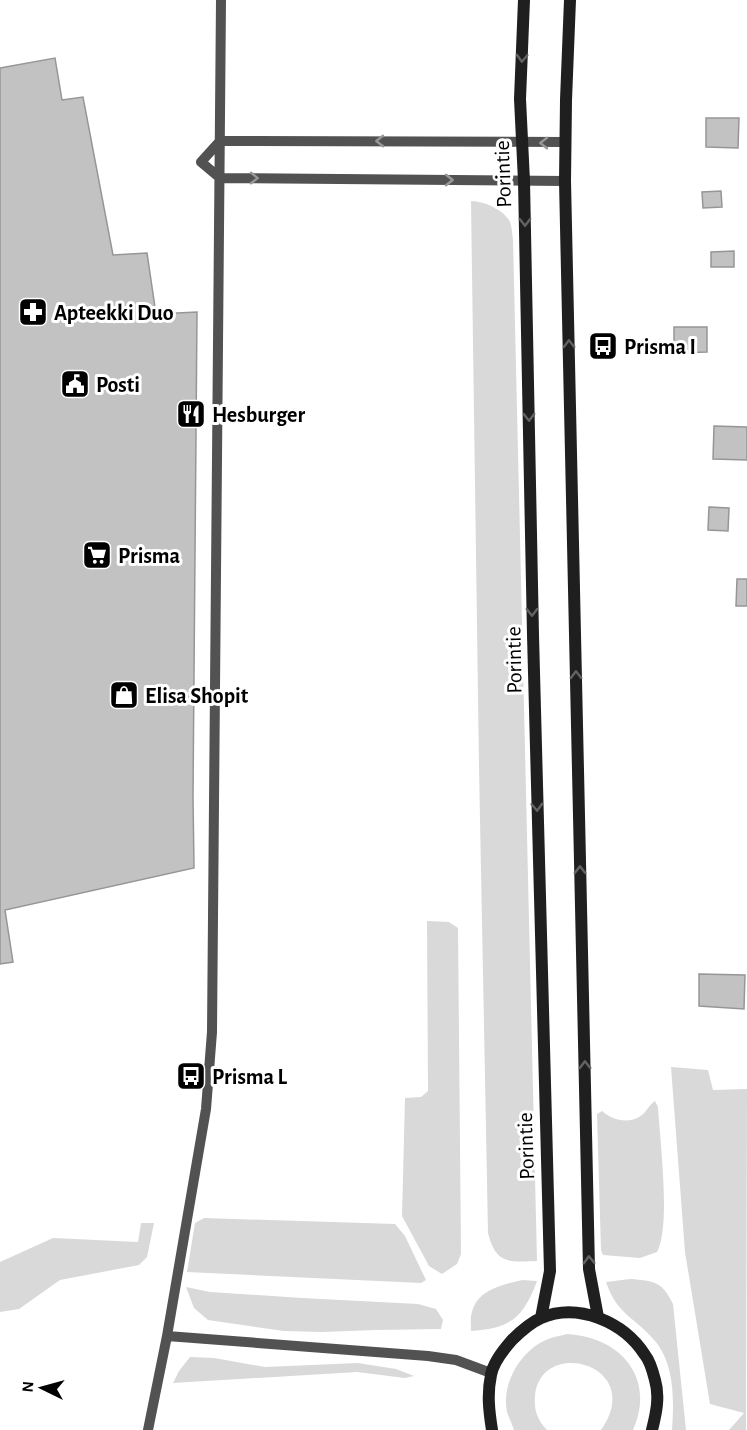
<svg xmlns="http://www.w3.org/2000/svg" width="747" height="1430" viewBox="0 0 747 1430" font-family="'Alegreya Sans',sans-serif">
	<style>
		.green { fill: #d9d9d9 }
		.building { fill: #c2c2c2; stroke: #969696; stroke-width: 1.5 }
		.lines { fill: none; stroke-linecap: round; stroke-linejoin: round }
		.service { stroke: #525252; stroke-width: 10 }
		.secondary { stroke: #1f1f1f; stroke-width: 12 }
		.oneway { stroke: #626262 }
		.oneway2 { stroke: #979797 }
		.labels { text-anchor: middle; stroke-width: 6; stroke-linejoin: round; paint-order: stroke }
		.street-label { font-size: 22px; fill: #000; stroke: #fff }
		.poi-label { font-size: 22px; font-weight: bold; fill: #000; stroke: #fff; text-anchor: start }
	</style>
	<rect width="100%" height="100%" fill="#fff"/>
	<path class="green" d="M471,201C486,202 500,208 509,220C512,225 512,234 513,239L537,1261C508,1262 496,1264 488,1233L479,767Z
		M427,921L449,922L458,928L461,1254L457,1264L442,1274L429,1266L402,1216L405,1098L421,1097L428,1091Z
		M671,1067L708,1070L713,1090L747,1089L746,1430H729L744,1413L710,1404L685,1252Z
		M655,1101L658,1107C660,1141 671,1226 657,1252L640,1258L603,1255L601,1250L597,1114L602,1111C612,1120 629,1125 642,1115C647,1111 649,1105 655,1101Z
		M204,1218L395,1224L405,1236L426,1280L421,1283L187,1272L195,1223Z
		M141,1223H154L147,1257L139,1265L60,1280L19,1309L0,1312V1262L53,1238L138,1242Z
		M630,1279C654,1281 662,1281 673,1304L686,1430H672C674,1401 675,1365 655,1341C635,1317 617,1315 606,1282Z
		M522,1280L537,1281C523,1319 510,1328 471,1331C471,1325 470,1318 472,1312C478,1289 503,1285 522,1280Z
		M186,1287L210,1292L302,1298L418,1304L436,1309L443,1320L441,1329L375,1330L322,1332L284,1331L208,1320L194,1308Z
		M567,1334C621,1337 656,1378 633,1430H601C647,1364 540,1336 535,1396C534,1410 537,1420 547,1430H514C512,1424 509,1418 507,1412C501,1385 520,1352 544,1341C551,1337 560,1336 567,1334Z
		M190,1357L214,1358L265,1367L358,1363L396,1369L414,1376L405,1378L357,1372L173,1383L179,1371Z"/>
	<path class="building" d="M55,58L62,100L83,97L113,255L147,253L156,314L197,312L193,796L194,868L5,910L13,962L0,964V68Z
		M706,118H739L738,148L706,147Z
		M721,191L722,207L703,208L702,192Z
		M734,251V267H711V252Z
		M674,327H707V352L674,353Z
		M714,426L747,427V460L713,459Z
		M709,507L729,508L728,531L708,530Z
		M737,579H747V606H736Z
		M699,974L745,975L744,1009L699,1006Z"/>
	<g class="lines">
		<path class="service" d="M565,181L220,178L201,162L220,141L565,142
			M167,1336L428,1356L456,1360L491,1373
			M148,1430L167,1336L206,1109L212,1032L221,0"/>
		<path class="secondary" d="M524,0L520,99L524,181L533,635L550,1271L541,1318
			M570,0L566,100L565,181L589,1269L598,1317
			M492,1430C489,1411 487,1394 491,1375C493,1363 504,1349 512,1340C520,1332 530,1323 541,1318C578,1302 624,1322 645,1355C650,1361 653,1372 655,1380C660,1397 656,1414 652,1430"/>
	</g>
	<defs><path id="oneway-chevron" d="M-2-3.5L2.5 0L-2 3.5" fill="none" stroke-width="1.6" stroke-linecap="round" stroke-linejoin="round" transform="scale(1.5)"/></defs>
	<g class="oneway">
		<use href="#oneway-chevron" transform="translate(522 58) rotate(92)"/>
		<use href="#oneway-chevron" transform="translate(525 222) rotate(89)"/>
		<use href="#oneway-chevron" transform="translate(569 344) rotate(-91)"/>
		<use href="#oneway-chevron" transform="translate(529 417) rotate(89)"/>
		<use href="#oneway-chevron" transform="translate(532 612) rotate(89)"/>
		<use href="#oneway-chevron" transform="translate(576 675) rotate(-91)"/>
		<use href="#oneway-chevron" transform="translate(537 807) rotate(88)"/>
		<use href="#oneway-chevron" transform="translate(580 870) rotate(-91)"/>
		<use href="#oneway-chevron" transform="translate(585 1065) rotate(-91)"/>
		<use href="#oneway-chevron" transform="translate(589 1260) rotate(-92)"/>
	</g>
	<g class="oneway2">
		<use href="#oneway-chevron" transform="translate(380 141) rotate(-180)"/>
		<use href="#oneway-chevron" transform="translate(544 143) rotate(180)"/>
		<use href="#oneway-chevron" transform="translate(254 178) rotate(1)"/>
		<use href="#oneway-chevron" transform="translate(449 180)"/>
	</g>
	<defs>
		<g id="pharmacy-square" transform="scale(1.5)"><rect x="-9" y="-9" width="18" height="18" rx="4" fill="#000" stroke="#fff"/><path d="M-2-6h4v4h4v4h-4v4h-4v-4h-4v-4h4Z" fill="#fff"/></g>
		<g id="bus-square" transform="scale(1.5)"><rect x="-9" y="-9" width="18" height="18" rx="4" fill="#000" stroke="#fff"/><path d="M-5-6H5V4H4V6H2V4H-2V6H-4V4H-5ZM-3.5-4V0h7V-4ZM-3.5 1.2v1.5H-2V1.2ZM2 1.2v1.5H3.5V1.2Z" fill="#fff"/></g>
		<g id="civic-square" transform="scale(1.5)"><rect x="-9" y="-9" width="18" height="18" rx="4" fill="#000" stroke="#fff"/><path d="M-.6-6.5H3V-4.5H.6V-3L4-1V1h2V6H-6V1h2V-1L-.6-3ZM-1.2 2.5V6h2.4V2.5Z" fill="#fff"/></g>
		<g id="restaurant-square" transform="scale(1.5)"><rect x="-9" y="-9" width="18" height="18" rx="4" fill="#000" stroke="#fff"/><path d="M-5-6h1v4h1v-4h1v4h1v-4h1v5L-1.5 .5V6h-2V.5L-5-1ZM5-6V6H3V1.5H1.5Q1.5-4 5-6Z" fill="#fff"/></g>
		<g id="supermarket-square" transform="scale(1.5)"><rect x="-9" y="-9" width="18" height="18" rx="4" fill="#000" stroke="#fff"/><path d="M-6-5.5h2.5l.6 2H6L4.5 2H-2.5L-4.4-4H-6ZM-1.5 3.2a1.3 1.3 0 1 0 .1 0ZM3 3.2a1.3 1.3 0 1 0 .1 0Z" fill="#fff"/></g>
		<g id="shop-square" transform="scale(1.5)"><rect x="-9" y="-9" width="18" height="18" rx="4" fill="#000" stroke="#fff"/><path d="M-5-2.5h2.3a2.7 3.5 0 0 1 5.4 0H5L5.5 6h-11ZM-1.5-2.5h3a1.5 2.3 0 0 0-3 0Z" fill="#fff"/></g>
	</defs>
	<g fill-rule="evenodd">
		<use href="#pharmacy-square" x="33" y="312"/>
		<use href="#bus-square" x="603" y="346"/>
		<use href="#civic-square" x="75" y="384"/>
		<use href="#restaurant-square" x="191" y="414"/>
		<use href="#supermarket-square" x="97" y="555"/>
		<use href="#shop-square" x="124" y="695"/>
		<use href="#bus-square" x="191" y="1076"/>
	</g>
	<g class="labels">
		<g class="street-label">
			<text transform="translate(502 174) rotate(-92)" y="8">Porintie</text>
			<text transform="translate(513 660) rotate(-91)" y="8">Porintie</text>
			<text transform="translate(525 1146) rotate(-92)" y="8">Porintie</text>
		</g>
		<g class="poi-label">
			<text x="54" y="320">Apteekki Duo</text>
			<text x="624" y="354">Prisma I</text>
			<text x="96" y="392">Posti</text>
			<text x="212" y="422">Hesburger</text>
			<text x="118" y="563">Prisma</text>
			<text x="145" y="703">Elisa Shopit</text>
			<text x="212" y="1084">Prisma L</text>
		</g>
	</g>
	<g transform="translate(42 1388) rotate(275)" stroke="#ffffff" stroke-width="4.5" paint-order="stroke">
	<path d="M0-4.5L10 22L0 15L-10 22Z" fill="#000000"/>
	<text y="-9" font-size="16" font-weight="bold" text-anchor="middle" fill="#000000">N</text>
	</g>
</svg>
